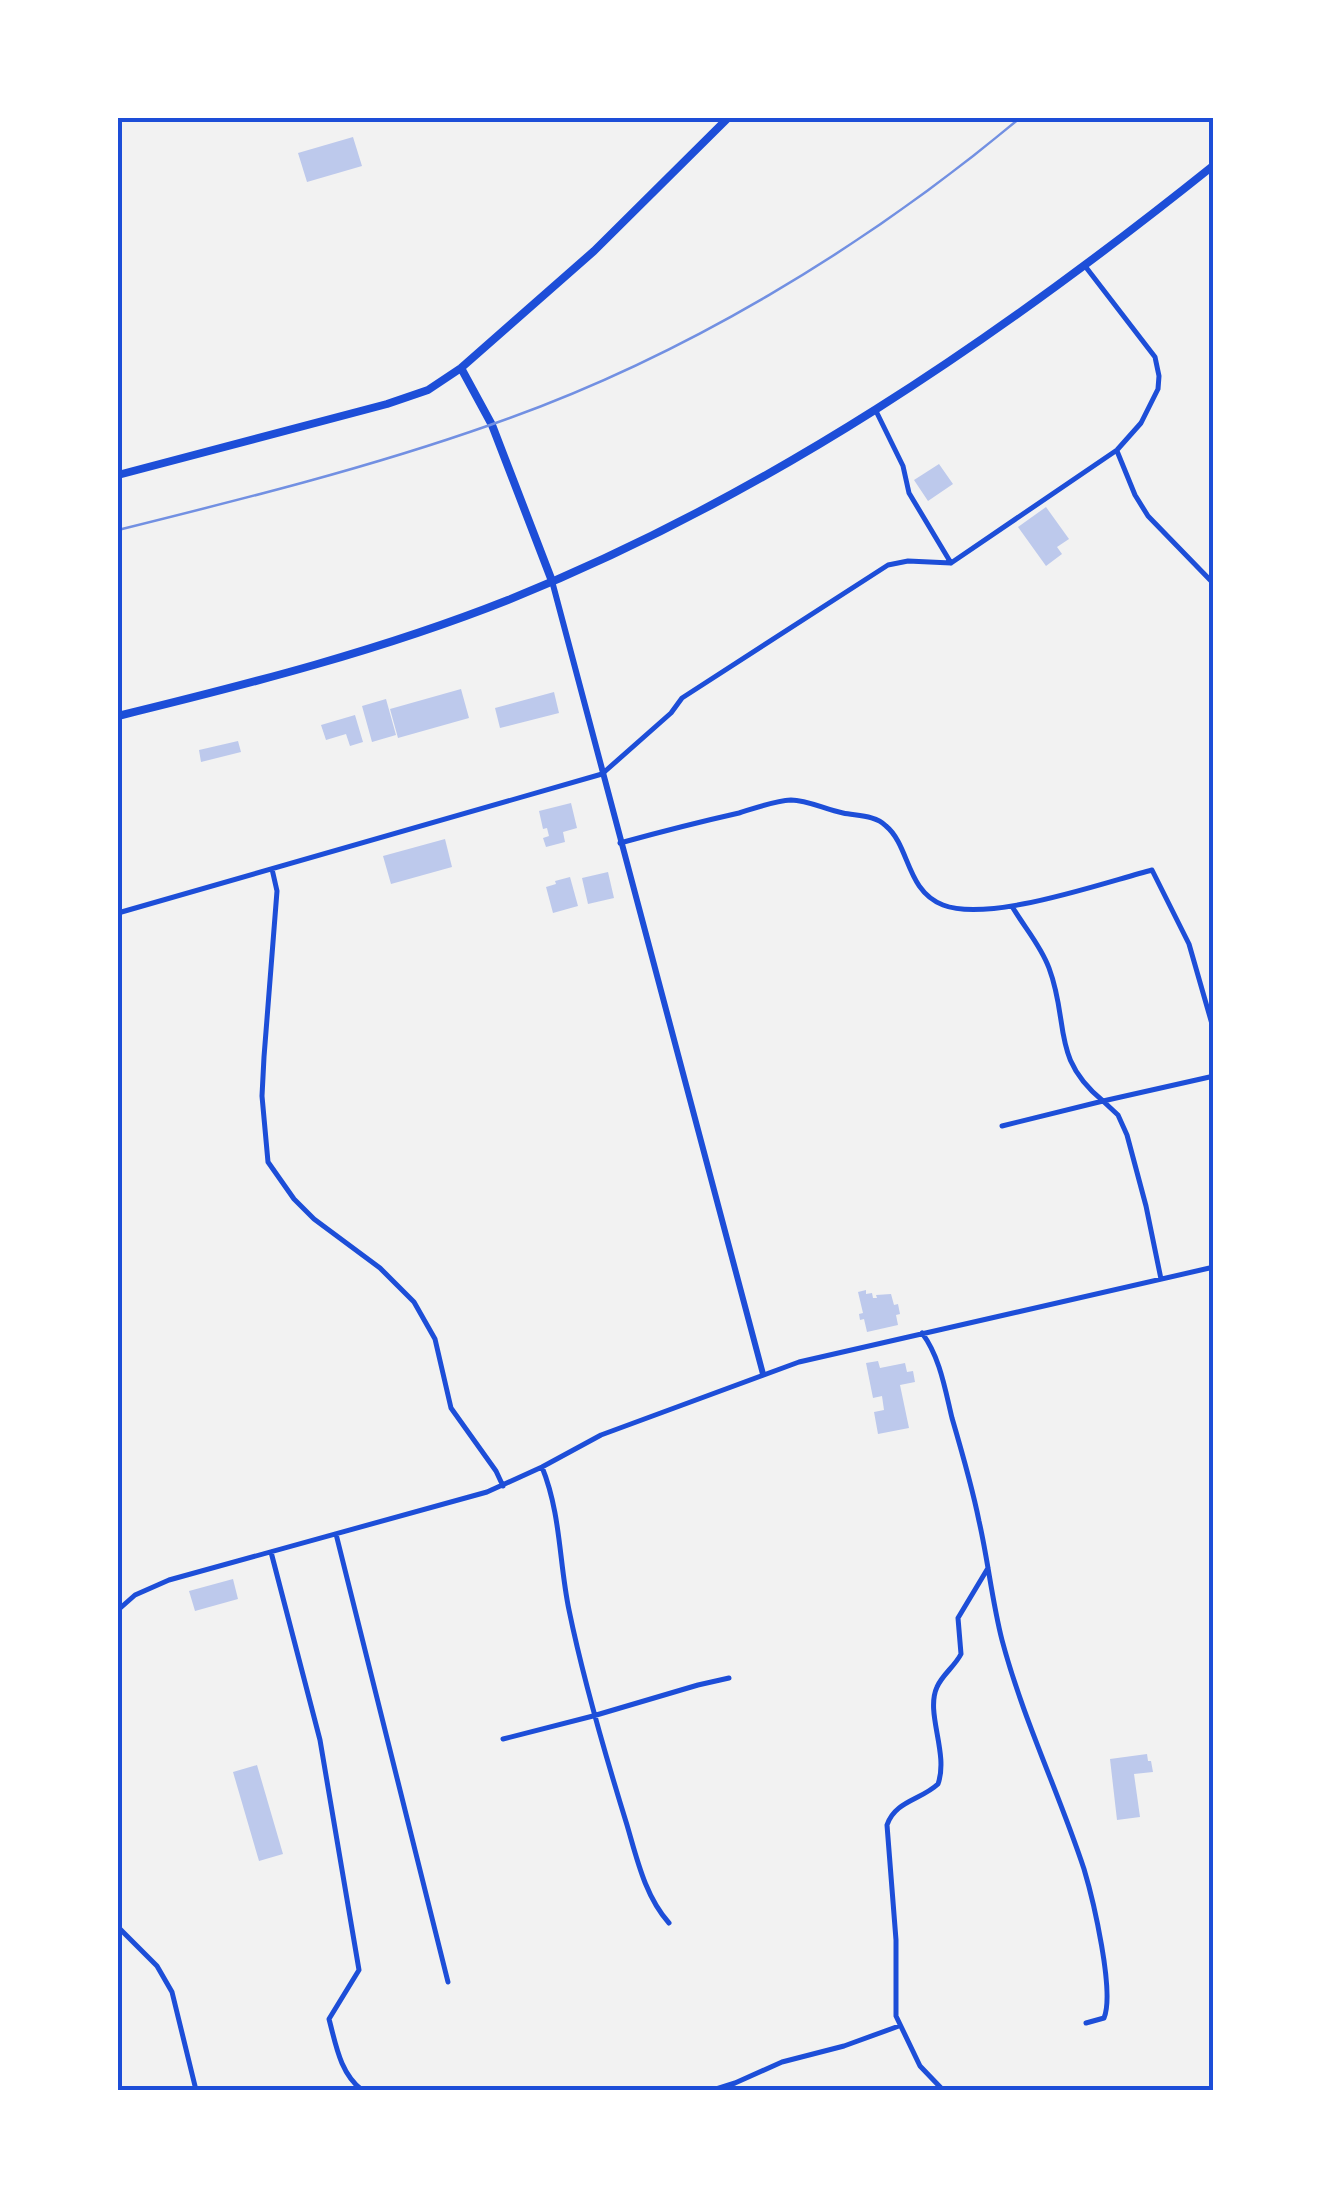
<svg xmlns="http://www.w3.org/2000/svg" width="1331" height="2208" viewBox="0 0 1331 2208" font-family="'Open Sans',sans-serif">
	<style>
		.building { fill: #bdc9ec }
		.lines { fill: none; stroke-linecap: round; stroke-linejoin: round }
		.minor { stroke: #1d4ed8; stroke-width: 5 }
		.tertiary { stroke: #1d4ed8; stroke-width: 6 }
		.secondary { stroke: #1d4ed8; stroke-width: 8 }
		.primary { stroke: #1d4ed8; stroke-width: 8 }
		.rail { stroke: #7290e2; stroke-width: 2.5 }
		.neatline { fill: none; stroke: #1d4ed8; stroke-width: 4 }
	</style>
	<rect width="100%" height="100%" fill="#f2f2f2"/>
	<path class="building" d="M353,137L362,166L307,182L298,153Z
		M939,464L953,484L928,501L914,480Z
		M1046,507L1069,539L1057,547L1062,554L1046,566L1018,527Z
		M461,689L469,718L398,738L390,709Z
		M554,692L559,713L500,728L495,708Z
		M386,699L396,735L372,742L362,706Z
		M355,715L363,742L350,746L346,734L326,740L321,725Z
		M238,741L241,752L201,762L199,750Z
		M571,803L577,828L563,832L565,842L546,847L543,838L549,836L547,828L543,829L539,811Z
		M445,839L452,867L391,884L383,856Z
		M608,872L614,898L588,904L582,878Z
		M570,877L578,906L553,913L546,887L556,884L555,881Z
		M866,1290V1294L872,1293L873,1298H877L876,1295L891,1294L894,1305L898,1304L900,1314L896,1315L898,1325L867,1332L864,1319L860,1320L859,1314L863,1313L858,1292Z
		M878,1361L880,1368L905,1363L907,1372L913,1371L915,1382L900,1385L909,1428L878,1434L874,1412L884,1410L882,1396L873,1398L866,1363Z
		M233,1579L238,1599L195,1611L189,1591Z
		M1147,1754L1148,1761H1151L1153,1772L1134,1774L1140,1817L1117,1820L1110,1759Z
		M257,1765L283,1854L259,1861L233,1772Z"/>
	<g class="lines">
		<path class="minor" d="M876,411L903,466L909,493L951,563
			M1117,451L1135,495L1148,516L1214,584
			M620,843C660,832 699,822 739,813C755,808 774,801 791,800C808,800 826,810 843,813C857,816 875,815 886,826C910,846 906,891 943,905C989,923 1102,883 1152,870L1189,944L1214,1031
			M272,869L277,891L264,1057L262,1096L268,1162L294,1199L314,1219L380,1268L414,1302L435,1339L451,1408L496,1471L503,1486
			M1013,908C1025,928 1041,946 1049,968C1070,1024 1050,1057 1103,1101L1214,1076
			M118,913L602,774L671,713L682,698L888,565L908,561L951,563L1117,450L1141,423L1158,389L1159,376L1155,357L1085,266
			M1002,1126L1103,1101L1118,1115L1127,1135L1146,1206L1161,1279
			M922,1333C940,1357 945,1389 952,1418C962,1452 972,1486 979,1521C988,1560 992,1601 1002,1640C1023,1719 1059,1793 1084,1869C1093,1899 1115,1992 1104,2018L1086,2023
			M542,1467C561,1514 559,1562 569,1610C584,1683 605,1754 627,1825C637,1859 645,1896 669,1923
			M336,1534L448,1982
			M271,1552L320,1740L359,1970L329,2019C336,2045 340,2073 362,2090
			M118,1610L135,1595L169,1580L487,1492L542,1467L601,1435L799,1362L1214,1267
			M503,1739L593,1716L698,1685L729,1678
			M118,1927L157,1966L172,1992L196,2090
			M713,2090L735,2083L782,2062L844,2046L899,2026
			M943,2090L920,2066L896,2016V1940L887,1825C895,1801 921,1800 938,1784C949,1753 925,1713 937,1687C942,1675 955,1666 961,1654L958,1618L988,1568"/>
		<path class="tertiary" d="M552,581L763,1374"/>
		<path class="secondary" d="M461,368L492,425L552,581
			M118,475L387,404L428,390L461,368L594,251L728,118"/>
		<path class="primary" d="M118,716C249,684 382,650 508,600C767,496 997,339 1214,165"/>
		<path class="rail" d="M118,530C243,499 368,468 490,425C681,359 866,247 1020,118"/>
	</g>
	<rect width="1331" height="2208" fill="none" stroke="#ffffff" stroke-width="240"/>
	<rect x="120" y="120" width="1091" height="1968" class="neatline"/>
</svg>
